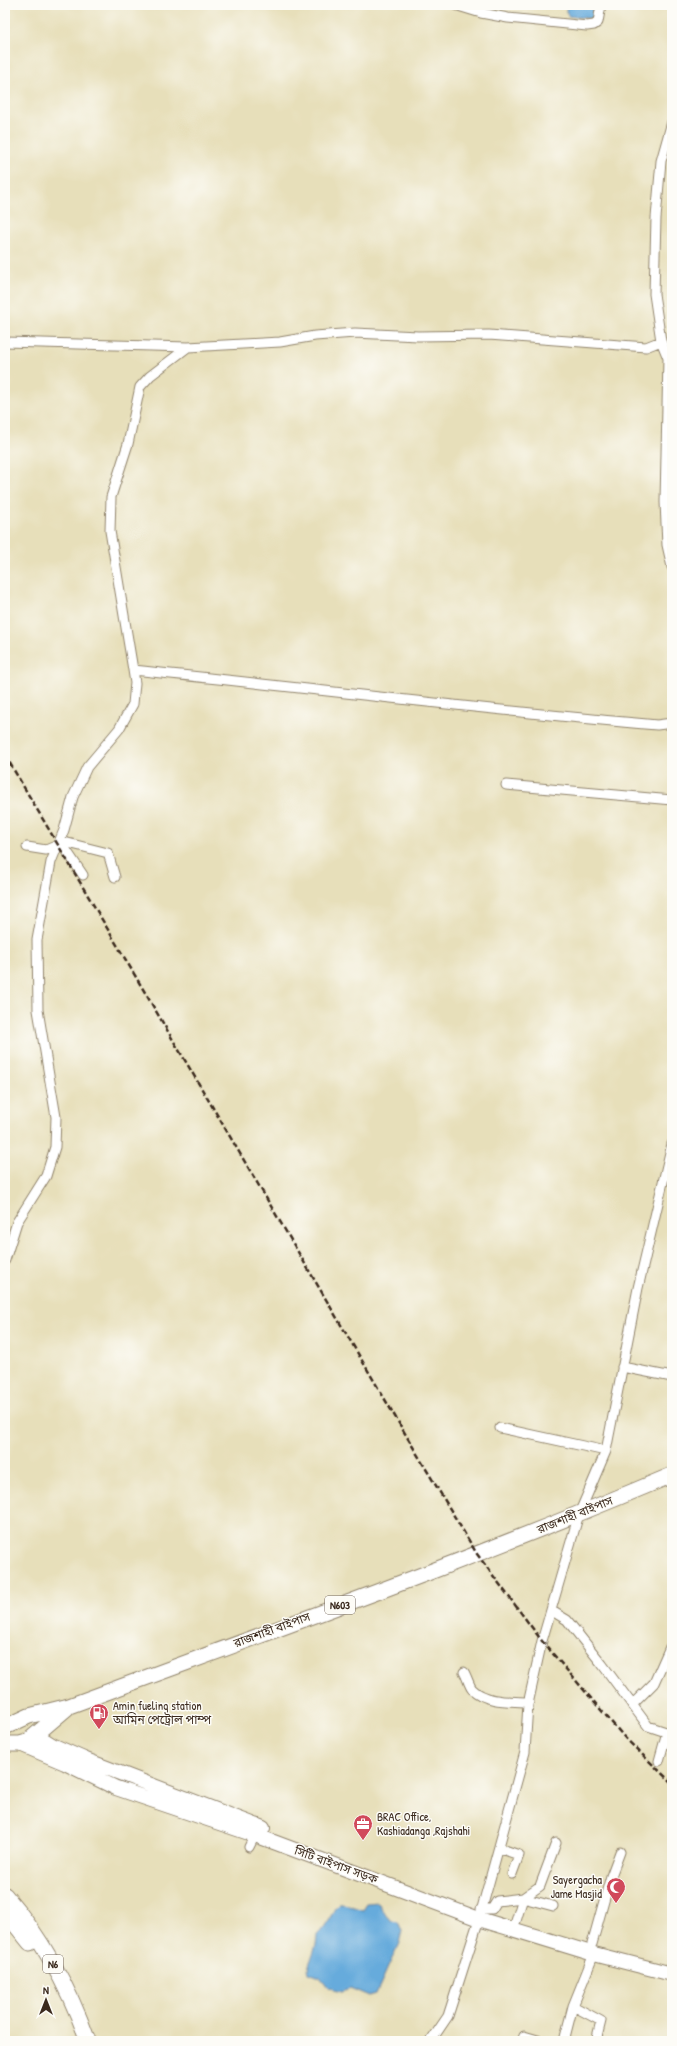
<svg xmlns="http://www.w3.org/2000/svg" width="677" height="2046" viewBox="0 0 677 2046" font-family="'Patrick Hand','Noto Sans Bengali',sans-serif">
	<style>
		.water { fill: #66abdc; stroke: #506a7d }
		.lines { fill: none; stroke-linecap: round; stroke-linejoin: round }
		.minor-casing { stroke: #91846c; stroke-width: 11 }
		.primary-casing { stroke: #91846c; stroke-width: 16 }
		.trunk-casing { stroke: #91846c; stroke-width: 17 }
		.minor { stroke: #fff; stroke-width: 9 }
		.primary { stroke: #fff; stroke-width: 14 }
		.trunk { stroke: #fff; stroke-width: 15 }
		.rail { stroke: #3b2a1e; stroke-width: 2.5; stroke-dasharray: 6 3; stroke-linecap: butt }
		.labels { text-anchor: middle; stroke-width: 3; stroke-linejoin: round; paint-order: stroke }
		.shield { fill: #fdfcf7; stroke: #75695f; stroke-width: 1 }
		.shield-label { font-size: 11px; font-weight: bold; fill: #3b2a1e }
		.street-label { font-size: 12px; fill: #3b2a1e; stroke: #fdfcf7 }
		.poi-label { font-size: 12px; fill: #3b2a1e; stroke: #fdfcf7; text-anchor: start }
	</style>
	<rect width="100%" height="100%" fill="#fdfcf7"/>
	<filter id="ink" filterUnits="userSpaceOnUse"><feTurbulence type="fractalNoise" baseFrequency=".025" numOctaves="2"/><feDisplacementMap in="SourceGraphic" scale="8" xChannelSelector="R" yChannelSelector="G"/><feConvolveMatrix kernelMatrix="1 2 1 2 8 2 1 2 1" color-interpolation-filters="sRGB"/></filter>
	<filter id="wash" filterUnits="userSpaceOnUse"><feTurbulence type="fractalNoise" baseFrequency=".012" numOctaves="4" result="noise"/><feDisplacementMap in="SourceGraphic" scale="16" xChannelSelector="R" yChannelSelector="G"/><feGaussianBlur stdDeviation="0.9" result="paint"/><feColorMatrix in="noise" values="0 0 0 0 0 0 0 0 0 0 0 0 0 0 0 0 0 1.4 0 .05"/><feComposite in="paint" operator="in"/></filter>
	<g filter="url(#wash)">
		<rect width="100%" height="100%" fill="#e7dfba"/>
		<path class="water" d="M567,5H597V16L593,19L568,16L566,10Z
			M378,1903C385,1911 386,1922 398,1922L402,1931L399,1943L376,1994L369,1996L350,1988L342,1991L329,1988L320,1977L309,1973L308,1968L316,1945L317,1935L326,1926L335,1908L339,1904H344L363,1910L367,1904Z"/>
	</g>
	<g filter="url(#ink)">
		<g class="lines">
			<g class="minor-casing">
				<path id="minor" d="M455,5L481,13L508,18L587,26L594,25L598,22L601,5
					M661,341L654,294L656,218L661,161L672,122
					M5,342L188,347
					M133,670L110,531L111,497L128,444L140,387L150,376L188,347L280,342L315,336L355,333L418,336L489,335L646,347L661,341L668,358L665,502L667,545L672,567
					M506,785L672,800
					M60,841L108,853L115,877
					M60,841L83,875
					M27,847L46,850L58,845
					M5,1260L17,1222L46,1176L55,1147L56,1117L38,1010L37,940L51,862L64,830L73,797L87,767L119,729L133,704L135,683L133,670C308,688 482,710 657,725L672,723
					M622,1367L672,1377
					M500,1428L606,1451
					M552,1611L567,1620L602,1664L648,1726L672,1734
					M464,1672C467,1677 469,1685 472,1689C486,1703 511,1701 529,1702
					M632,1705L654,1683L670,1647
					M659,1761L667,1732
					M249,1847L255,1835
					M499,1848L519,1855L512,1874
					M481,1909H492L497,1901L523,1898L553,1906
					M516,1921L523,1898L540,1886L556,1843
					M592,1944L611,1876L620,1852
					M573,2006L601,2021L596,2041
					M431,2041L448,2016L479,1919L525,1752L528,1704L542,1641L579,1514L606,1451L638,1288L672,1144
					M522,2041L524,2036L541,2041
					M564,2041L573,2006L594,1954"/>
			</g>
			<g class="primary-casing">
				<path id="primary" d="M36,1735L52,1745L86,1760L263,1828
					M20,1744L65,1763L116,1788L255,1835L479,1919L594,1954L672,1974"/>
			</g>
			<g class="trunk-casing">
				<path id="trunk" d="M5,1727L29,1716L69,1706C271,1631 474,1559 672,1475
					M5,1744H20L27,1742L67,1708
					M5,1895C42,1938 69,1988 88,2041
					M5,1912L30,1943"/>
			</g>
			<use href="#minor" class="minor"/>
			<use href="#primary" class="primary"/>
			<use href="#trunk" class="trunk"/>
			<path class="rail" d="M5,755L423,1464L477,1554L542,1641L625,1738L672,1783"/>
		</g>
	</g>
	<defs>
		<g id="fuel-pin" transform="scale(1)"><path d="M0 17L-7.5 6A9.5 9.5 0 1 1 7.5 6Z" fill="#d1495b" stroke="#fdfcf7"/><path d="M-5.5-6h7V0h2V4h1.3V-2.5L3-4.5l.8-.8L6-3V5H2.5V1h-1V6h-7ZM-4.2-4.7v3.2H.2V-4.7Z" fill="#fff"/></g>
		<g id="office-pin" transform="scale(1)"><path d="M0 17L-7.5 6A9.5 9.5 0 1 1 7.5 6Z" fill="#d1495b" stroke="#fdfcf7"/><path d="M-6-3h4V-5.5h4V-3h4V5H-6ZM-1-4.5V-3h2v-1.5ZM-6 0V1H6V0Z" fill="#fff"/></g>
		<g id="mosque-pin" transform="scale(1)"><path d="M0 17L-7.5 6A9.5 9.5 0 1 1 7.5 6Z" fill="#d1495b" stroke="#fdfcf7"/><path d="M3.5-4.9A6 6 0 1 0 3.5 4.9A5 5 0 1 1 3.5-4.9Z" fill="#fff"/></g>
	</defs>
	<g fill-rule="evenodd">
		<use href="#fuel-pin" x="99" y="1713"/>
		<use href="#office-pin" x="363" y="1824"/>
		<use href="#mosque-pin" x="616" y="1887"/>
	</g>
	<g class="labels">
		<g class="shield">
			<rect x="325" y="1596" width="30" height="18" rx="3"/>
			<rect x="43" y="1955" width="20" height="18" rx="3"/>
		</g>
		<g class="shield-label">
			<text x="340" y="1609">N603</text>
			<text x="53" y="1968">N6</text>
		</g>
		<g class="street-label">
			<text transform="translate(575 1515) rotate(-22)" y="4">রাজশাহী বাইপাস</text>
			<text transform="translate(272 1630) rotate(-20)" y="4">রাজশাহী বাইপাস</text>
			<text transform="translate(336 1865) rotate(20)" y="4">সিটি বাইপাস সড়ক</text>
		</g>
		<g class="poi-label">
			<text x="113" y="1710">Amin fueling station<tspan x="113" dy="14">আমিন পেট্রোল পাম্প</tspan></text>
			<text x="377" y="1821">BRAC Office,<tspan x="377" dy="14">Kashiadanga ,Rajshahi</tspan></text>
			<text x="602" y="1884" text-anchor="end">Sayergacha<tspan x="602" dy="14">Jame Masjid</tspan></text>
		</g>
	</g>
	<rect width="677" height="2046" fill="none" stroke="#fdfcf7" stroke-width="20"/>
	<g transform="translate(46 2000)" stroke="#fdfcf7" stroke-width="3" paint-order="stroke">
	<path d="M0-3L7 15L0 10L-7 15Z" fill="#3b2a1e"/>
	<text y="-6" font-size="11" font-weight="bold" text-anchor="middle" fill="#3b2a1e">N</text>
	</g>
</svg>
